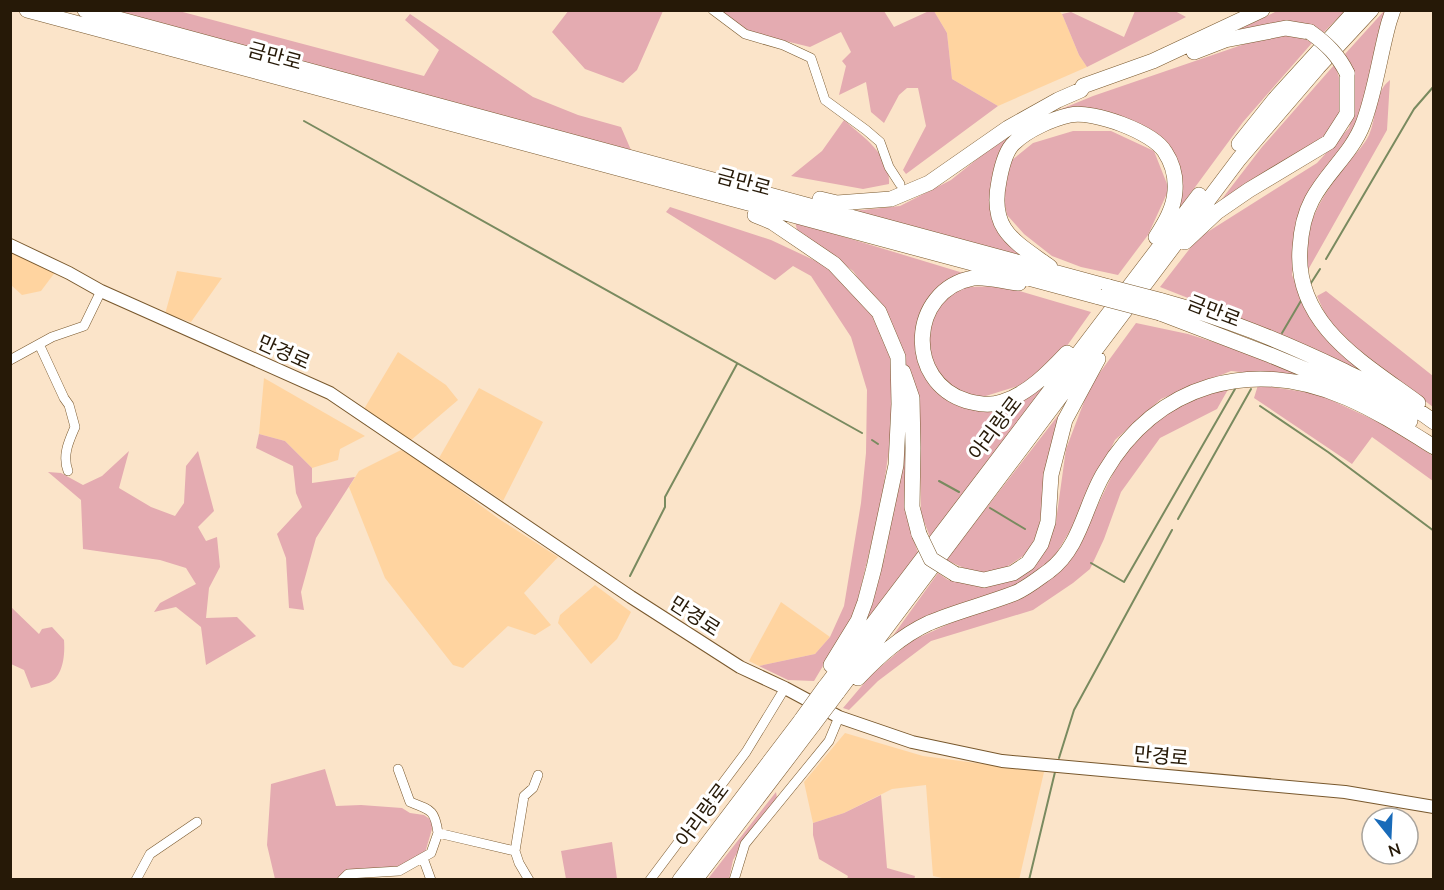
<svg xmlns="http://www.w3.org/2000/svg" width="1444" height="890" viewBox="0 0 1444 890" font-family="'Nunito Sans','Noto Sans KR',sans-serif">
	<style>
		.built { fill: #ffd4a0 }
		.green { fill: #e4abb1 }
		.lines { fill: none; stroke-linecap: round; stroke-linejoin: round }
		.stream { stroke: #798a5f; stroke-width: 2 }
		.minor-casing { stroke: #78582d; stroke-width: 10 }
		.tertiary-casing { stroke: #78582d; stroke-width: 14 }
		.trunk-casing { stroke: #78582d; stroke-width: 16 }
		.minor { stroke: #fff; stroke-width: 9 }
		.tertiary { stroke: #fff; stroke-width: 12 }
		.trunk { stroke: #fff; stroke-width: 15 }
		.trunk-bridge-casing { stroke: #78582d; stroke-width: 16; stroke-linecap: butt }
		.trunk-bridge { stroke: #fff; stroke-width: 15 }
		.labels { text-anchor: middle; stroke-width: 6; stroke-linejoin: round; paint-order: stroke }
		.street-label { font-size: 20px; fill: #261907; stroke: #fff }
	</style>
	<rect width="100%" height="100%" fill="#fbe4c9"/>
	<path class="built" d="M934,11H1059L1062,14L1079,55L1087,67L998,106L952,79L947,33Z
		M10,250L56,271L41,291L22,295L11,285Z
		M177,271L222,278L191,322L165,314Z
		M398,352L446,385L458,400L410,441L364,409Z
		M264,378L365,436L340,449L338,460L312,468L285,441L259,434Z
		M479,388L543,422L503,501L439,458Z
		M401,450L416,458L499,519L558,557L524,593L551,625L535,635L508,626L463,668L453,665L385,578L349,487L359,471Z
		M595,585L631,612L617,639L591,664L558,623L560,615Z
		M781,602L830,637L815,654L759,666L749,661Z
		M845,733L923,756L1044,772L1019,880H951L933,876L926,785L892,789L844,813L813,823L804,782Z"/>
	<path class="green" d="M569,10H663V11L637,70L623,83L585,69L552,32Z
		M107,11H179L424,76L439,50L405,20L410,14L533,97L578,115L621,127L631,150Z
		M720,11H884L894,27L929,11H934L947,33L952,79L998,106L906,174L903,170L926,126L918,88H907L899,95L884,123L871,112L866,82L839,95L846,66L842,61L851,52L841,32L810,47L753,33L742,28Z
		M1135,11H1175L1186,17L1087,67L1079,55L1062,14L1071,12L1124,37Z
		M1277,11H1345L1322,34L1224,37Z
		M1384,11H1389L1376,41L1372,74L1361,119L1300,211L1292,275L1316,328L1362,371L1287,337L1160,287L1198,238L1317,163L1349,128L1354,107V76L1345,54Z
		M1268,36C1283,36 1299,34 1312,43L1243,122L1179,209L1178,165L1152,130L1093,111L1023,131L990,194L1032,261L853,211L900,206L951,180L986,152L1037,119L1093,96Z
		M1335,64L1342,88L1340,117L1325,139L1215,208L1262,147Z
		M1390,80L1387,130L1308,270C1300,225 1324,194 1349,161C1356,153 1365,144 1369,135C1377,117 1374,92 1390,80Z
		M844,120C863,137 891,155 889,184L863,189L791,176L822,151Z
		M1073,131H1111L1154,151L1169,189L1148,235L1118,275L1081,267L1052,256L1024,234L1007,215L1002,191L1012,160L1033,143Z
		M670,207L771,240L833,269L872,315L891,359L894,415L882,498L855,612L814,681L788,680L759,666L815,654L830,637L844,606L861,503L866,453L867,390L851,337L811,276L793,266L775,280L666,212Z
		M795,222L983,279L952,277L931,299L917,325L922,364L933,385L960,407L1003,408L1047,385L930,537L921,514L920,456L889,321L853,271L797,230Z
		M1002,286L1091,312L1064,350L1024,384L976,399L943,381L927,348L932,317L948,296L967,287Z
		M1326,291L1433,376V407L1349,343L1330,325L1317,296Z
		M1136,323L1188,334L1233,348L1318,380L1231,371L1161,399L1115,440L1074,524L1053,559L1024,582L982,597L892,637L938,573L948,580L984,586L1009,579L1056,521L1066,449L1090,386Z
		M1258,385L1318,394L1387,426L1433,456V481L1372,437L1352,464L1254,398Z
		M1230,386L1217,409L1160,438L1121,492L1104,539L1090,569L1073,583L1033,610L931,641L878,681L849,710L843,708L871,675L911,641L962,618L1015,599L1060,571L1076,550L1120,459L1152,424L1196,396Z
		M1070,400L1048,461L1039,528L1029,552L1002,570L975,573L946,560Z
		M912,410L907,518L918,553L862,629L886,552L903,436Z
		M259,434L285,441L312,468V483L355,477L316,538L301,592L304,610L289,608L286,558L277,534L302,507L296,493L293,466L256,448Z
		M129,451L119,488L151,507L175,516L184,503L186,466L198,451L214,511L198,527L206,541L217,537L220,567L209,588L206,618L237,617L256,636L206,665L201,627L176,607L154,612L160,603L196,584L186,568L160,560L83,549L81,500L48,472L61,473L83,485L102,476Z
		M11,607L39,634L42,629L52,627L64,640C65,653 64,676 49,683C44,685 37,686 31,688L24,670L11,664Z
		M325,769L336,806L361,805L402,808L410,813L424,815L434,822L425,853L402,866L350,871L335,879H275L267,845L271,784Z
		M776,792L777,798L740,848L733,860L729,879L707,880Z
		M881,795L887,868L915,876L914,880L847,879L848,876L819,859L813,835V823L844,813Z
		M612,842L617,879H566L561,851Z"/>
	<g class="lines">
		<path class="stream" d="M304,121L862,433
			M1326,259L1414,109L1434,86
			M1311,283L1320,269
			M1282,333L1302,299
			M1260,406L1328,452L1434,531
			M872,440L878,444
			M939,481L959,492
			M990,508L1025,529
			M1178,519L1251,389
			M1091,563L1124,582L1235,389
			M630,576L665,507V497L737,364
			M1059,758L1074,710L1172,530
			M1029,880L1055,772"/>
		<g class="minor-casing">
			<path id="minor" d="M713,10L745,34L783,45L811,58L825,100L866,130L880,142L889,167L900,184
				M39,344L64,398L69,405L75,427C69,441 62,455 68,471
				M10,360L52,337L84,326L101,291
				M398,769L410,802C431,810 435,810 438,833
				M423,858L431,880
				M136,880L150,854L197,822
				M342,880L348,874L399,871L431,853L438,833L515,851
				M529,880L519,863L515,851L524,796L533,788L538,775
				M650,880L746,752L785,688
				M734,880L745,844L829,741L839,717"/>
		</g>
		<g class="tertiary-casing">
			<path id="tertiary" d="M10,245L69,273L101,291L330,393L631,597L740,667L785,688L839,717L912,742L1002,761L1345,792L1434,807"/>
		</g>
		<g class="trunk-casing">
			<path id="trunk" d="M27,10L1099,297
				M85,10L1109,287
				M1393,10L1389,22C1380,54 1375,93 1363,124C1352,153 1326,173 1312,200C1304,215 1301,231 1300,248C1294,325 1364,363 1418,403L1412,406
				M1194,52L1225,40L1286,28L1310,32
				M1239,144L1275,99L1356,10
				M820,199L837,203L891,199L929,183L1008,128L1058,100L1081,90L1083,86L1153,61L1262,10
				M755,215L772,222L834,264L879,312L898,357L899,404L896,465L874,568L865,602L858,621L831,665
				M1185,242L1217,212L1249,190L1329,142L1347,114V73
				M1050,267C1014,241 989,230 999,181C1001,170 1005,151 1014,143C1027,130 1052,119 1070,115C1093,110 1153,132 1165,152C1173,164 1176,177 1175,191C1174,208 1165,223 1156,237
				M1019,283C1006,282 985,276 973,278C909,290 904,382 967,401C979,404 989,406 1002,402C1028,394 1049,372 1067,353
				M1159,300C1225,318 1281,341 1342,370C1374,386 1405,400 1434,422
				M1160,313L1270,355L1381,401L1410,421
				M903,372L912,398L913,448L912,507L919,534
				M955,574L984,580L1013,573L1028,563L1041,544L1048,522L1051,475L1065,420L1098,359
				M858,678C879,656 901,636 929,623C957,611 987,604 1015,593C1027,588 1039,578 1049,571C1081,547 1085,504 1104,473C1157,383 1252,357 1347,398C1377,411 1405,429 1434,447
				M825,687L1199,195
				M837,693L1239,159L1318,67L1371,10
				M680,880L802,719
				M695,880L813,725"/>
		</g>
		<use href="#minor" class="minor"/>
		<use href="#tertiary" class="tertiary"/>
		<use href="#trunk" class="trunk"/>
		<g class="trunk-bridge-casing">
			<path id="trunk-bridge" d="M1310,32C1327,44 1338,55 1347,73
				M1109,287L1159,300
				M1099,297L1160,313
				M919,534L931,559L955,574
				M802,719L825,687
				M813,725L837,693"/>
		</g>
		<use href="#trunk-bridge" class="trunk-bridge"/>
	</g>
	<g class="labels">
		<g class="street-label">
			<text transform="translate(275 56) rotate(15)" y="7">금만로</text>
			<text transform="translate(744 182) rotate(15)" y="7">금만로</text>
			<text transform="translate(1214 311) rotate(21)" y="7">금만로</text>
			<text transform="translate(284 352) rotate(24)" y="7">만경로</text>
			<text transform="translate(995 428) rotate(-53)" y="7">아리랑로</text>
			<text transform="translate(695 616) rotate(33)" y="7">만경로</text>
			<text transform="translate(1161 756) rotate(5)" y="7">만경로</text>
			<text transform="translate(702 815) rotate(-53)" y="7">아리랑로</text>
		</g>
	</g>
	<rect width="1444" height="890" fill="none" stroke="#261907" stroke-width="24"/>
	<g transform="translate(1390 836) rotate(162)"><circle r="28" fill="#ffffff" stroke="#a8a39c" stroke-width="1.5"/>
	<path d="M0-4.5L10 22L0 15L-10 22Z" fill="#196bb9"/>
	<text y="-9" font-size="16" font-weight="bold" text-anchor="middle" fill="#261907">N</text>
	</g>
</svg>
